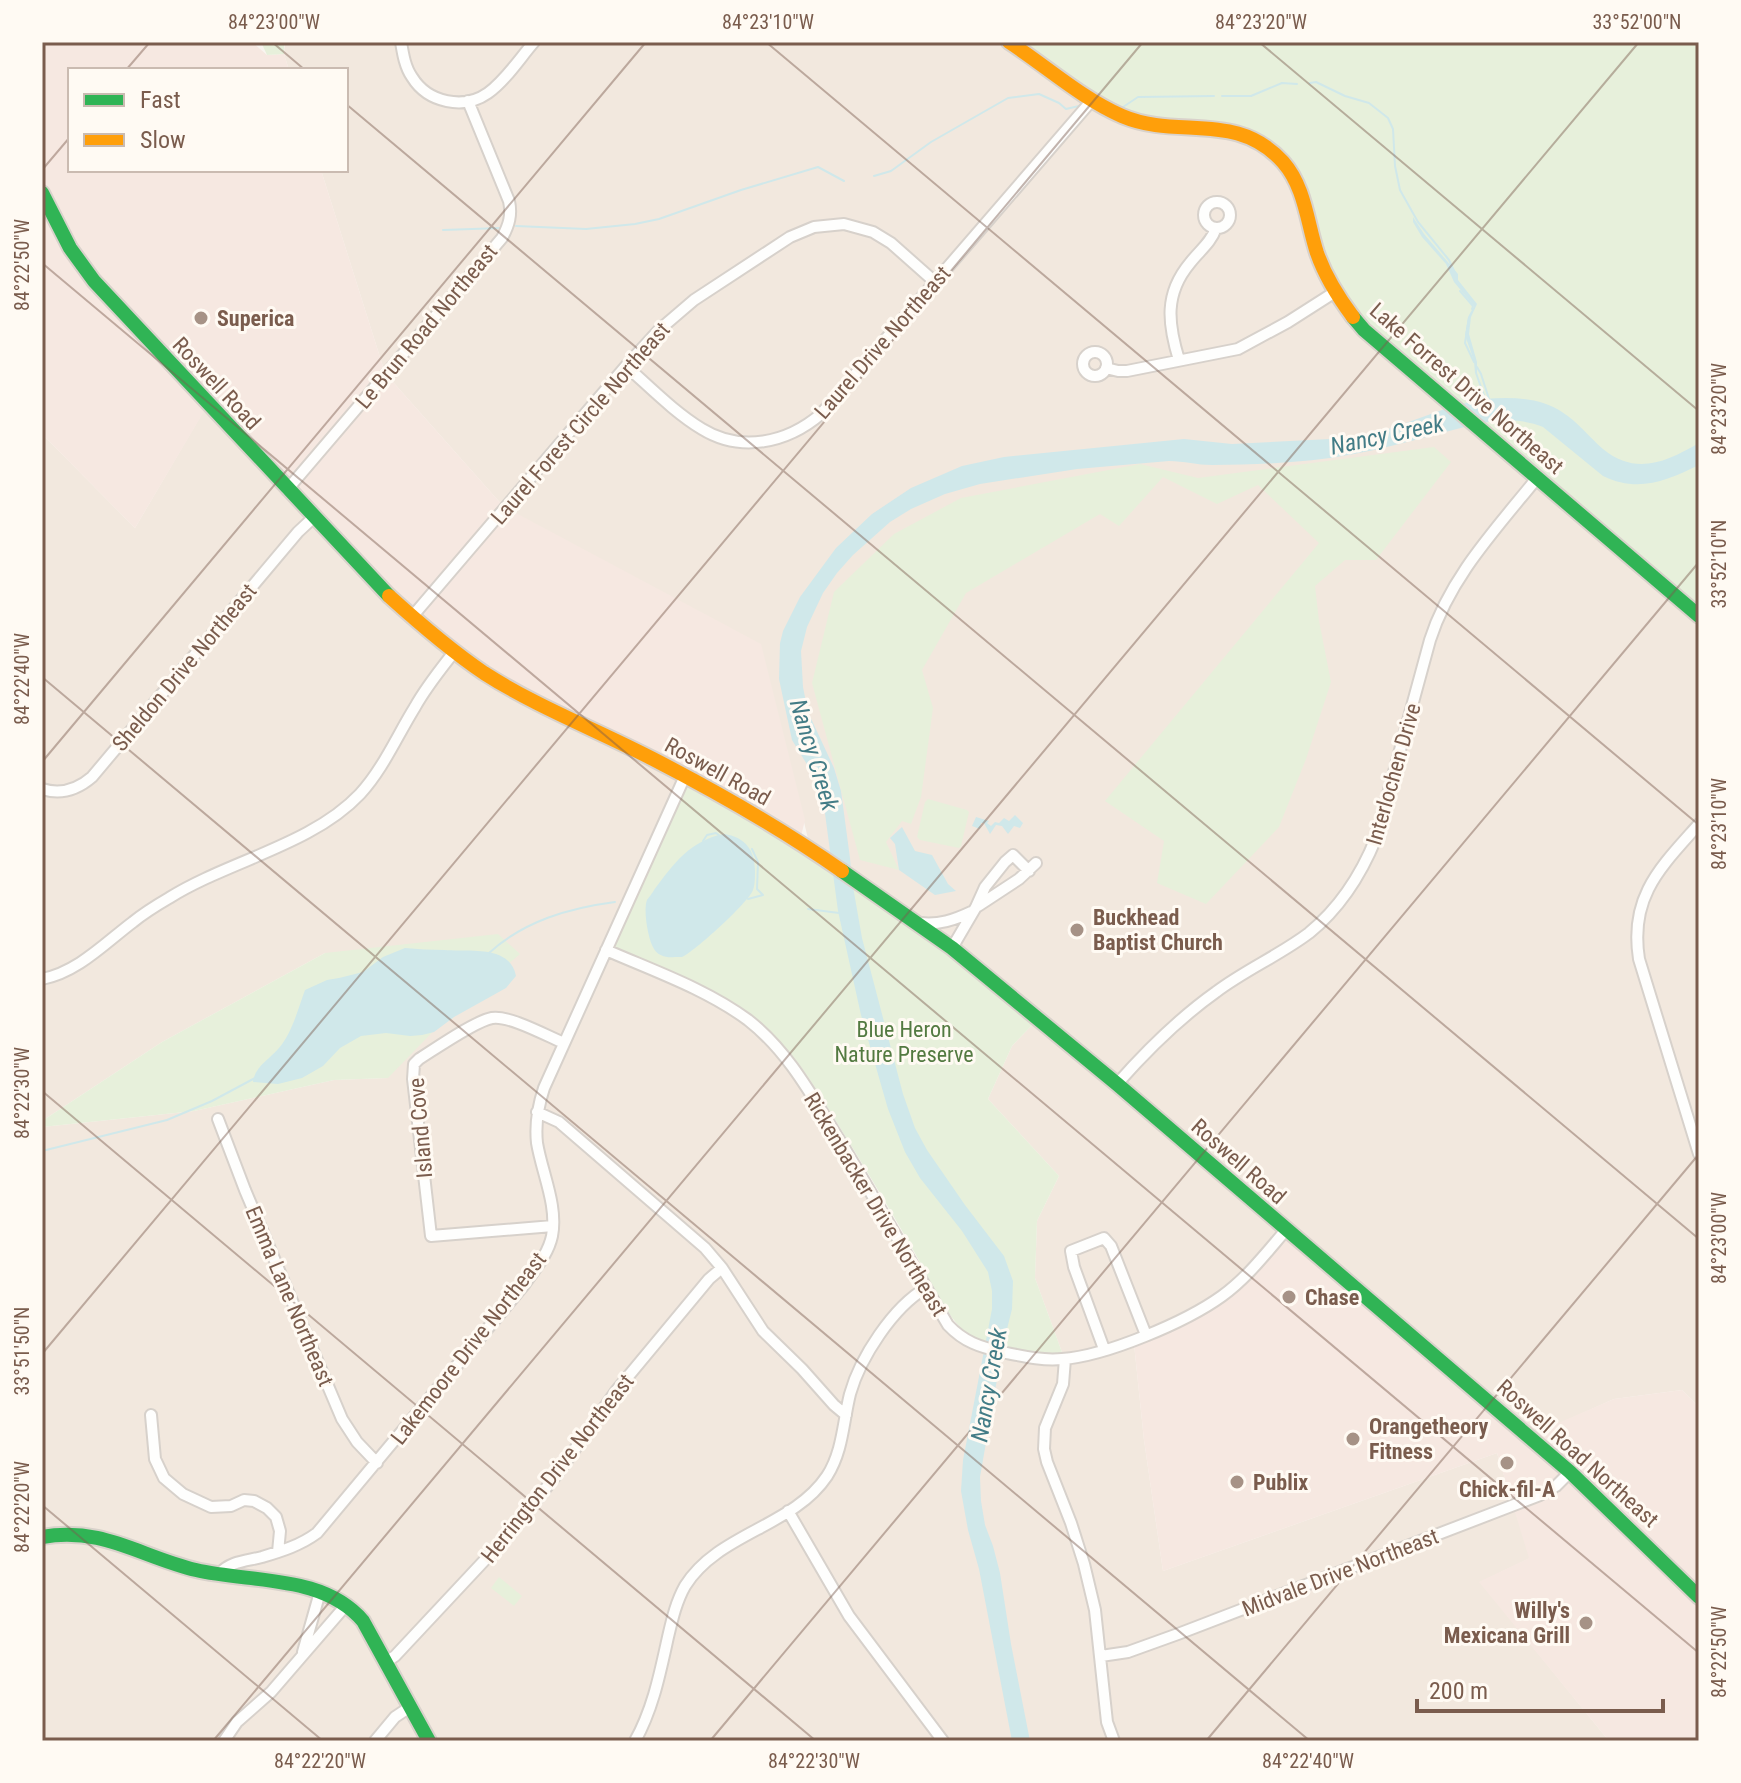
<svg xmlns="http://www.w3.org/2000/svg" width="1741" height="1783" viewBox="0 0 1741 1783" font-family="'Roboto Condensed',sans-serif">
	<style>
		.residential { fill: #f2e8de }
		.commercial { fill: #f6e8e1 }
		.green { fill: #e7f0db }
		.water { fill: #d0e8ea }
		.lines { fill: none; stroke-linecap: round; stroke-linejoin: round }
		.stream { stroke: #d0e8ea; stroke-width: 2 }
		.street-casing { stroke: #d7d1cb; stroke-width: 14 }
		.fast-casing { stroke: #d9d2cb; stroke-width: 18 }
		.slow-casing { stroke: #d9d2cb; stroke-width: 18 }
		.street { stroke: #fefefd; stroke-width: 10 }
		.fast { stroke: #30b455; stroke-width: 14 }
		.slow { stroke: #ff9f0a; stroke-width: 14 }
		.ticks { fill: none; stroke: #7a5c4d; stroke-width: 2; stroke-opacity: 0.45 }
		.poi-dot { fill: #a69286; stroke: #fffaf3; stroke-width: 3 }
		.labels { text-anchor: middle; stroke-width: 6; stroke-linejoin: round; paint-order: stroke }
		.poi-label { font-size: 22px; font-weight: bold; fill: #7a5c4d; stroke: #fffaf3; text-anchor: start }
		.street-label { font-size: 22px; fill: #7a5c4d; stroke: #fffaf3 }
		.park-label { font-size: 22px; fill: #537a41; stroke: #fffaf3 }
		.water-label { font-size: 24px; font-style: italic; fill: #437c86; stroke: #fffaf3 }
		.neatline { fill: none; stroke: #7a5c4d; stroke-width: 3 }
		.ticks-label { font-size: 20px; text-anchor: middle; fill: #7a5c4d }
	</style>
	<rect width="100%" height="100%" fill="#f9f5f0"/>
	<path class="residential" d="M285,42H1010L1251,131L1699,620V1407L1682,1390L1614,1399L1529,1437L1239,1278L1196,1308L1179,1317L1133,1336L1088,1351L1063,1355L1035,1278L1037,1221L1059,1176L988,1099L1012,1046L1035,1022L810,847L787,751L503,506L385,373L321,170H346V70H289L284,54Z
		M206,407L681,779L603,952L704,998L748,1024L773,1048L800,1085L873,1205L943,1328L954,1339L975,1350L1012,1360L1060,1367L1089,1361L1134,1344L1144,1440L1163,1571L1497,1453L1530,1558L1480,1582L1609,1741H42V1127L194,1111L334,1080L388,1078L325,953L162,1042L42,1121V434L135,528Z"/>
	<path class="commercial" d="M42,42H252L267,55L284,54L289,70H70V170H321L385,373L503,506L761,644L805,820L801,836L522,692L445,639L381,587L206,408L135,528L42,434Z
		M1290,1231L1528,1436L1614,1399L1682,1390L1699,1407V1741H1609L1479,1582L1529,1558L1497,1453L1163,1571L1144,1440L1134,1344L1202,1315L1224,1299Z"/>
	<path class="green" d="M261,42H284V54L267,55Z
		M1010,42H1699V620L1331,294L1286,160L1250,131L1148,123L1107,107Z
		M1434,447L1451,462L1376,560H1345L1315,586L1319,621L1331,682L1306,759L1279,827L1206,904L1157,883L1164,841L1105,801L1319,543L1258,485L1217,504L1163,477L1119,526L1100,514L966,593L922,670L933,708L921,797L911,824L902,821L886,842L899,870L860,860L812,683L834,592L894,534L961,498L1140,464L1198,478Z
		M687,784L751,818L952,953L1035,1022L1012,1046L988,1099L1059,1176L1037,1221L1035,1278L1063,1355C1036,1355 984,1347 964,1331C947,1317 924,1269 912,1248C887,1204 861,1161 834,1118C818,1093 803,1065 781,1044C734,998 672,974 613,947Z
		M928,799L967,810L969,812L961,846L959,848L920,840L917,837L925,802Z
		M498,934L520,954L449,1015L388,1078L334,1080L194,1111L42,1127V1121L162,1042L325,953Z
		M499,1577L522,1596L514,1606L491,1588Z"/>
	<path class="water" d="M1413,217L1424,234L1458,274V280L1477,304L1471,317L1469,334L1477,362V373L1486,398L1485,399C1510,397 1540,397 1562,412C1578,422 1589,437 1603,449C1636,476 1666,462 1699,443V465C1666,481 1638,493 1603,476L1543,427C1514,415 1482,422 1453,430C1400,444 1346,459 1291,462C1265,464 1238,465 1212,465C1197,465 1184,461 1169,461L1077,469L980,484L945,494L911,509L890,522L853,555L837,573L823,593L807,627L801,651L803,687L808,712L834,768L841,791L850,858L852,881L862,938L903,1094L915,1128L927,1150L965,1205L1004,1256L1013,1281L1012,1309L1003,1345L980,1477L981,1501L985,1525L993,1546L1000,1573L1011,1644L1030,1741H1012L979,1569L968,1530L961,1491L963,1460L992,1309V1291L988,1272L962,1231L920,1178L905,1152L888,1109L861,1015L838,911L824,806L811,771L792,740L779,679L780,643L783,631L800,597L836,548L872,514L911,488L962,466L1004,457L1184,439L1232,444L1351,438L1392,428L1453,406L1484,399L1475,373L1474,361L1465,335L1468,317L1474,306L1454,282L1446,264L1422,237L1413,222Z
		M1015,815L1023,823L1020,828L1014,826L1008,834L1002,826L996,825L990,834L984,823H981L980,829L972,826L976,817L989,821L987,823L991,826L995,822L999,823L1004,818L1009,821Z
		M902,827L915,851L932,855L948,884L956,891L935,895L899,870L895,844L890,838Z
		M724,834C745,837 755,850 755,871C755,877 755,885 753,890C749,902 693,953 682,957C680,957 678,957 675,957C667,958 658,956 654,949C648,940 643,910 647,900C647,900 654,891 654,890C673,864 691,840 724,834Z
		M405,948C418,949 431,950 444,950C468,952 510,944 516,976L506,988L454,1017L434,1032L422,1035L410,1036L386,1033L361,1036L340,1048L323,1066L302,1078L278,1084L253,1082C255,1066 269,1060 279,1048C292,1033 298,1009 305,990L327,980L339,978L363,972L383,957Z"/>
	<g class="lines">
		<path class="stream" d="M1310,83L1316,82L1345,96L1369,103L1388,118L1393,129L1395,166L1400,190L1418,222L1449,260L1455,273
			M1222,96H1251L1282,83L1297,84
			M1123,107L1138,97L1214,96
			M874,176L891,171L931,142L1008,98L1039,94L1059,103L1066,109L1079,106
			M516,226L586,229L635,224L659,219L741,190L818,167L844,181
			M443,230L501,228
			M1460,291L1473,306L1472,309
			M1469,318L1465,343L1474,362
			M1477,367L1481,374L1489,399
			M703,841L707,835L716,833L720,836
			M748,899L763,895L757,889L758,862L752,849
			M808,909L839,913
			M489,953C524,921 569,908 615,902
			M42,1151L167,1120L212,1101L255,1078"/>
		<g class="street-casing">
			<path id="street" d="M401,42C403,54 405,67 412,77C428,103 464,110 488,93C506,80 520,58 534,42
				M1204 215a13 13 0 1 1 26 0a13 13 0 1 1-26 0Z
				M1083 364a12 12 0 1 1 24 0a12 12 0 1 1-24 0Z
				M1179,360C1168,324 1164,294 1190,263C1199,251 1211,243 1216,228
				M626,366C650,387 674,412 702,429C741,453 787,443 821,414L1093,99
				M1106,368L1118,371H1127L1238,349L1288,322L1335,292
				M287,490L502,238C509,225 512,215 509,201L468,101
				M411,618L626,366L659,330L694,300L790,237L814,227L844,224L873,232L891,243L935,282
				M42,789C61,795 77,790 92,777L298,532L313,518
				M1699,824C1661,867 1629,896 1639,959L1699,1154
				M978,906L1019,879L1036,863
				M921,923C939,925 954,920 971,912
				M952,948L976,907L985,887L1005,862L1013,855L1029,871
				M606,950C654,971 706,989 748,1020C789,1052 813,1098 840,1141C877,1202 912,1264 948,1325C964,1342 980,1347 1002,1352C1022,1356 1042,1361 1062,1359C1106,1356 1186,1322 1222,1296C1247,1278 1266,1253 1286,1230
				M42,979C78,972 105,943 133,922C144,913 157,905 169,898C228,861 312,845 360,794C383,769 397,736 415,707C426,687 440,670 454,652
				M1117,1084C1147,1050 1178,1019 1216,992C1245,970 1280,955 1309,933C1341,907 1361,875 1376,838L1430,640C1450,577 1496,529 1537,478
				M537,1112L559,1122L705,1248L722,1268L763,1331L802,1369L834,1405L846,1415
				M218,1119L245,1190L342,1419L357,1442L377,1463
				M553,1226L431,1236L413,1079L414,1064L419,1059C435,1049 475,1021 492,1018C509,1015 547,1036 564,1043
				M1104,1349L1074,1267L1071,1251L1104,1238L1111,1246L1146,1335
				M1065,1359L1063,1384L1045,1428L1044,1449L1047,1462L1071,1523L1084,1564L1095,1610L1107,1722L1114,1741
				M151,1415L155,1459L164,1478L183,1494L211,1507L231,1506L244,1500L254,1501L267,1508L276,1517L280,1531L278,1552
				M788,1511L849,1616L943,1741
				M219,1574C230,1561 247,1561 262,1557C282,1551 301,1545 317,1533L524,1285C534,1270 548,1255 552,1236C558,1206 542,1173 537,1143C535,1124 538,1106 544,1088L685,776
				M303,1652L320,1592
				M1101,1656L1128,1652L1178,1634L1540,1495L1556,1486L1570,1472
				M386,1662L395,1656L511,1532L558,1473L616,1391L709,1279L722,1268
				M224,1741L237,1722L271,1692L347,1604
				M375,1741L395,1717L410,1707
				M635,1741C653,1709 660,1673 668,1637C672,1620 676,1602 685,1586C718,1533 793,1527 827,1476C843,1451 843,1422 850,1394C860,1358 893,1307 926,1288"/>
		</g>
		<g class="fast-casing">
			<path id="fast" d="M42,193L70,248L94,281L389,596
				M1353,317L1364,330L1699,616
				M842,871L952,948L1117,1084L1570,1472L1699,1597
				M42,1537C102,1526 141,1557 196,1570C251,1583 323,1574 363,1621L429,1741"/>
		</g>
		<g class="slow-casing">
			<path id="slow" d="M1009,42C1046,66 1081,98 1122,116C1178,140 1236,110 1283,162C1305,187 1307,222 1317,253C1325,276 1338,297 1353,317
				M389,596C420,624 450,650 484,673C537,707 597,730 653,759C717,792 782,829 842,871"/>
		</g>
		<use href="#street" class="street"/>
		<use href="#fast" class="fast"/>
		<use href="#slow" class="slow"/>
	</g>
	<path class="ticks" d="M272,42L305,70M766,42L1699,825M1259,42L1699,411M126,70L150,42M346,104L1699,1239M42,170L70,137M42,263L1699,1653M42,677L1310,1741M42,762L646,42M42,1091L816,1741M42,1354L1143,42M42,1505L323,1741M213,1741L1639,42M710,1741L1699,562M1206,1741L1699,1154"/>
	<g class="poi-dot">
		<circle cx="201" cy="318" r="8"/>
		<circle cx="1077" cy="930" r="8"/>
		<circle cx="1289" cy="1297" r="8"/>
		<circle cx="1353" cy="1439" r="8"/>
		<circle cx="1507" cy="1463" r="8"/>
		<circle cx="1237" cy="1482" r="8"/>
		<circle cx="1586" cy="1623" r="8"/>
	</g>
	<g class="labels">
		<g class="poi-label">
			<text x="217" y="326">Superica</text>
			<text x="1093" y="925">Buckhead<tspan x="1093" dy="25">Baptist Church</tspan></text>
			<text x="1305" y="1305">Chase</text>
			<text x="1369" y="1434">Orangetheory<tspan x="1369" dy="25">Fitness</tspan></text>
			<text x="1253" y="1490">Publix</text>
			<text x="1507" y="1497" text-anchor="middle">Chick-fil-A</text>
			<text x="1570" y="1618" text-anchor="end">Willy's<tspan x="1570" dy="25">Mexicana Grill</tspan></text>
		</g>
		<g class="street-label">
			<text transform="translate(426 326) rotate(-50)" y="8">Le Brun Road Northeast</text>
			<text transform="translate(882 342) rotate(-49)" y="8">Laurel Drive Northeast</text>
			<text transform="translate(217 383) rotate(47)" y="8">Roswell Road</text>
			<text transform="translate(1467 388) rotate(41)" y="8">Lake Forrest Drive Northeast</text>
			<text transform="translate(580 423) rotate(-49)" y="8">Laurel Forest Circle Northeast</text>
			<text transform="translate(184 667) rotate(-50)" y="8">Sheldon Drive Northeast</text>
			<text transform="translate(718 771) rotate(29)" y="8">Roswell Road</text>
			<text transform="translate(1393 774) rotate(-74)" y="8">Interlochen Drive</text>
			<text transform="translate(420 1128) rotate(-95)" y="8">Island Cove</text>
			<text transform="translate(1239 1161) rotate(41)" y="8">Roswell Road</text>
			<text transform="translate(876 1204) rotate(59)" y="8">Rickenbacker Drive Northeast</text>
			<text transform="translate(290 1296) rotate(67)" y="8">Emma Lane Northeast</text>
			<text transform="translate(468 1348) rotate(-52)" y="8">Lakemoore Drive Northeast</text>
			<text transform="translate(1578 1453) rotate(42)" y="8">Roswell Road Northeast</text>
			<text transform="translate(557 1468) rotate(-52)" y="8">Herrington Drive Northeast</text>
			<text transform="translate(1340 1572) rotate(-21)" y="8">Midvale Drive Northeast</text>
		</g>
		<g class="park-label">
			<text x="904" y="1037">Blue Heron<tspan x="904" dy="25">Nature Preserve</tspan></text>
		</g>
		<g class="water-label">
			<text transform="translate(1387 435) rotate(-12)" y="8">Nancy Creek</text>
			<text transform="translate(814 755) rotate(73)" y="8">Nancy Creek</text>
			<text transform="translate(989 1385) rotate(-80)" y="8">Nancy Creek</text>
		</g>
	</g>
	<rect width="1741" height="1783" fill="none" stroke="#fffaf3" stroke-width="88"/>
	<rect x="68" y="68" width="280" height="104" fill="#fffaf3" stroke="#cabbb1" stroke-width="2"/>
	<rect x="84" y="94" width="40" height="12" fill="#30b455" stroke="#cabbb1" stroke-width="2"/>
	<text x="140" y="108" font-size="24" fill="#7a5c4d">Fast</text>
	<rect x="84" y="134" width="40" height="12" fill="#ff9f0a" stroke="#cabbb1" stroke-width="2"/>
	<text x="140" y="148" font-size="24" fill="#7a5c4d">Slow</text>
	<path d="M1417 1699v12h246v-12" fill="none" stroke="#7a5c4d" stroke-width="4"/>
	<text x="1429" y="1699" font-size="24" fill="#7a5c4d" stroke="#fffaf3" stroke-width="6" paint-order="stroke">200 m</text>
	<rect x="44" y="44" width="1653" height="1695" class="neatline"/>
	<g class="ticks-label">
		<text x="274" y="29">84°23'00"W</text>
		<text x="768" y="29">84°23'10"W</text>
		<text x="1261" y="29">84°23'20"W</text>
		<text x="1637" y="29">33°52'00"N</text>
		<text transform="translate(22 265) rotate(-90)" y="7">84°22'50"W</text>
		<text transform="translate(1719 409) rotate(-90)" y="7">84°23'20"W</text>
		<text transform="translate(1719 564) rotate(-90)" y="7">33°52'10"N</text>
		<text transform="translate(22 679) rotate(-90)" y="7">84°22'40"W</text>
		<text transform="translate(1719 824) rotate(-90)" y="7">84°23'10"W</text>
		<text transform="translate(22 1093) rotate(-90)" y="7">84°22'30"W</text>
		<text transform="translate(1719 1238) rotate(-90)" y="7">84°23'00"W</text>
		<text transform="translate(22 1351) rotate(-90)" y="7">33°51'50"N</text>
		<text transform="translate(22 1507) rotate(-90)" y="7">84°22'20"W</text>
		<text transform="translate(1719 1652) rotate(-90)" y="7">84°22'50"W</text>
		<text x="320" y="1768">84°22'20"W</text>
		<text x="814" y="1768">84°22'30"W</text>
		<text x="1308" y="1768">84°22'40"W</text>
	</g>
</svg>
